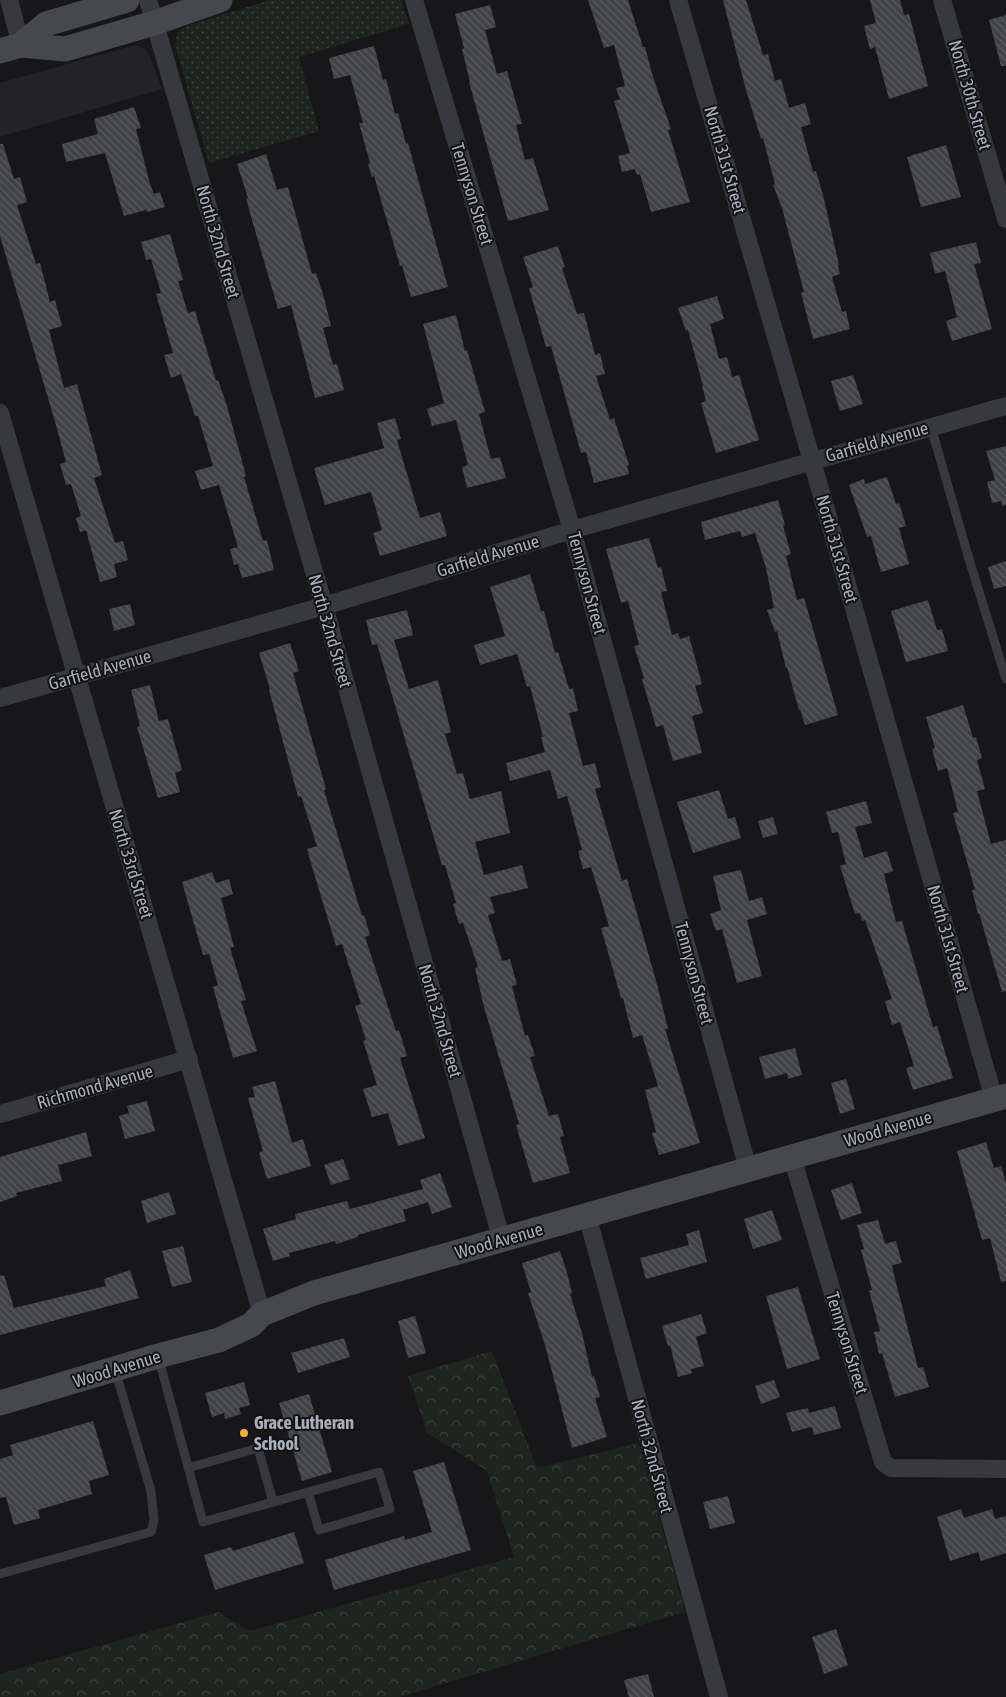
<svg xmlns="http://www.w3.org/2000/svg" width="1006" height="1697" viewBox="0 0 1006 1697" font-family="'Asap Condensed',sans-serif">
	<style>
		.built { fill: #232327 }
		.green { fill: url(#green-dots) }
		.forest { fill: url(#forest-crowns) }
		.building { fill: url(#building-back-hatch) }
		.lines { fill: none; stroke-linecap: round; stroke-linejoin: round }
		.lane { stroke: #38393f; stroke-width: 9 }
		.street { stroke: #38393f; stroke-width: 18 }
		.secondary { stroke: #46484f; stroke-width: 25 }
		.poi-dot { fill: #ffad2a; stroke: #121215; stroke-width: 2 }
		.labels { text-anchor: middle; stroke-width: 4; stroke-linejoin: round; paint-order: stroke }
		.street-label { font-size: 18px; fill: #a8afba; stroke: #121215 }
		.poi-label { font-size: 18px; font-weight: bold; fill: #a8afba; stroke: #121215; text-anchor: start }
	</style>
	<defs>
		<pattern id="green-dots" width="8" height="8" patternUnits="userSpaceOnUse" patternTransform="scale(1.25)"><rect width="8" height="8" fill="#1d251e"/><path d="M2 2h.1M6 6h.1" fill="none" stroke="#3b423d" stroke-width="1.8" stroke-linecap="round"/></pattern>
		<pattern id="forest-crowns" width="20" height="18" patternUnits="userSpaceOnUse" patternTransform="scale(1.25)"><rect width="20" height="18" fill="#1d251e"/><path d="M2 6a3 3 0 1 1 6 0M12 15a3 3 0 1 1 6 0" fill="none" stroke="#3b423d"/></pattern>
		<pattern id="building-back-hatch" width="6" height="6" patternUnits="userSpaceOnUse" patternTransform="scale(1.25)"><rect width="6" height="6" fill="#414247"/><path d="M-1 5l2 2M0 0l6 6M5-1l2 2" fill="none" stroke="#5a5b5f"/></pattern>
	</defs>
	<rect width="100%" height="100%" fill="#17171a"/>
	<path class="built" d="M135,45L146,49L151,59L162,89L0,137V83Z"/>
	<path class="green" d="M270,0H401L409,24L299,57L319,131L209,163L175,45L177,32L190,25Z"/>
	<path class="forest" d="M492,1351L537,1468L639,1443L685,1612L399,1697H0V1674L218,1612L250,1631L514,1557L487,1471L427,1433L408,1376Z"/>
	<path class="building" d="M588,0H628L643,47H645L653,77L671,129L668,130L690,202L651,212L640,174L637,175L635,169L622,172L618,156L630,153L614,101L620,99L616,88L625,86L614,45L604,48Z
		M723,0H746L763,55L768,54L775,81L781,79L789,108L805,103L811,124L801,127L813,172L816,171L823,195L839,265L838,266L840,274L832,277L842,312L846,311L850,329L813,339L801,293L804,292L782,208L773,185L775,184L763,138L761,139L746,90Z
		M870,0H900L904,15L909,14L928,86L889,99L875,47L870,49L864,26L876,23Z
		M490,5L496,27L485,30L497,74L507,71L522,124L516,125L525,160L533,158L549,210L508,221L469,82H470L462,49L464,48L455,14Z
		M1006,15V66H1001L989,20Z
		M374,46L383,80L386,79L395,114L398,113L406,144L408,143L448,287L411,297L402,265L400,266L374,176L372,177L368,164L370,163L359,123H363L350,75L334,79L329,58Z
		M134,107L141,128L136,129L150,184L154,194L160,192L165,207L147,212L146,210L124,216L105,153L66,162L62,144L98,134L94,119Z
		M0,144H3L14,179L20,177L27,202L17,205L36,264L40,263L50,302L55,300L62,326L49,330L64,388L77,384L102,475L94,478L115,543L123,541L128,560L114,564L117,577L100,582L86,530L80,532L76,518L81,516L71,484L66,485L60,464L66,462L54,418L0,236Z
		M946,145L961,197L921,207L907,157Z
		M266,154L277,190L288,187L312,274L316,273L323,294L331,326L323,328L333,365L337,364L344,390L315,398L291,305L278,309L252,220L246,198H248L237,164Z
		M170,234L183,280L178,281L188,313L195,311L216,381L218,380L227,406L246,476L244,477L263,541L267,540L274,570L242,578L238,564L234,565L230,549L238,547L219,485L201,490L195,471L213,466L198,416H195L181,374L171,378L164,355L173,353L156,294L161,293L151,259L146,260L141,242Z
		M976,242L981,263L974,264L992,329L952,341L946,321L957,317L945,271L935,274L930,253Z
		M558,246L565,267L562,268L577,314L584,313L595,355L600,353L605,374L596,376L610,420L614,418L629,465L627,466L629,474L594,483L586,452L581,453L551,346L546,347L529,288L533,287L523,257Z
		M717,296L724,319L710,324L719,359L727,357L732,377L739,375L759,440L716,453L701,403L706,401L702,386H703L688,330L686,331L678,308Z
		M456,315L465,351L467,350L485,412L479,414L491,459L500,457L506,478L467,488L462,467L468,465L456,420L432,426L427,409L444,403L423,324Z
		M853,375L863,404L840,411L831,381Z
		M395,418L401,439L397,440L420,518L440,512L447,536L380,556L373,533L382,530L371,492L325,505L314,468L384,448L377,423Z
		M1006,446V505L1002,506L1001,501L992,503L987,482L995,480L986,451Z
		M887,477L896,504L899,503L906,526L899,528L909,564L881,572L871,536L867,537L849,485L864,479L865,484Z
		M778,500L785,525L783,526L791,554L786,556L797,600L804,598L838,715L805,725L800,709L799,710L787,667L786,668L777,631L775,632L767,610L774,608L766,568L755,533L742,537L740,531L705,540L701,522Z
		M649,538L658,568L661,567L667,591L661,592L672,635L678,633L680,639L689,636L702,684L695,686L703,713L692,716L702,753L673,761L663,725L656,727L642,679L644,678L634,646L639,645L628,601L621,603L606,549Z
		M1006,561V586L994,589L988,567Z
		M530,574L541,611H544L555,653L558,652L569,689L573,688L578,711L569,713L583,766L595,763L601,787L595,789L622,881L627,879L636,910L658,988L668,1029H665L700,1143L659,1155L652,1133L656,1132L645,1090L658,1086L642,1035L633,1038L623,998H621L601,928L609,926L591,867L583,869L578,851L582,850L567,796L558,799L550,770L510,781L506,763L545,752L541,737H543L530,686L527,687L517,654L480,665L474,645L505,636L490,587Z
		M928,600L937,630L942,629L948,651L906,662L891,611Z
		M130,604L135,625L114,631L109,609Z
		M407,610L413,635L394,640L409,689L438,680L451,732L445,734L457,774L463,773L470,799L501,791L510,833L475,842L484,875L522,865L528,888L490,897L495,913L488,915L502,961L510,959L517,985L512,986L525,1036L528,1035L535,1056L530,1057L549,1116L558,1114L564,1136L560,1137L570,1173L533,1183L516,1125L519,1124L484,1007L475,968L478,967L463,923L459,924L453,904L456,903L445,865H442L377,644L372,645L366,620Z
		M290,643L299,671L293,673L326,789L324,790L362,916L364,915L370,935L365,937L396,1031L399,1030L407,1056L400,1058L425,1138L398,1146L388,1113L372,1117L363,1089L377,1085L363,1041L366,1040L355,1006L361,1004L342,944L336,946L313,870L307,849L317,846L301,796L298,797L269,690L270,689L259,653Z
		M150,685L159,721L168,719L182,770L175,773L180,792L158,798L137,727L140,726L131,690Z
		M963,705L973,738L976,737L982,758L977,760L985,789L977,791L991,844L1006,840V991L1002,992L979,913L978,914L972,890H975L953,813L958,812L947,768L938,771L932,749L935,748L926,717Z
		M719,790L728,819L735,817L741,838L693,853L677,802Z
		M866,801L872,823L855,827L864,858L887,851L893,871L884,874L896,922L902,921L933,1027L937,1026L953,1078L913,1090L906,1068L914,1066L900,1022L892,1025L885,1001L892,999L865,920L862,921L860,913L855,914L840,866L846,864L838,832L832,833L826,812Z
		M773,817L778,834L763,838L758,821Z
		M741,870L749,901L762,897L767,914L747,920L762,976L737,983L722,929L716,931L710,914L721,910L713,876Z
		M212,872L216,883L229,879L233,894L221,898L234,947L230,948L246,1000L241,1001L257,1051L233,1058L213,987L218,985L209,954L203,955L182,882Z
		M795,1048L802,1075L788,1079L787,1073L765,1079L759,1057Z
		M846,1079L855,1109L840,1114L831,1083Z
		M275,1081L292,1143L303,1139L311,1166L267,1179L259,1153L263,1151L248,1098L255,1097L252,1087Z
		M147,1101L155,1131L125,1139L119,1116L129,1113L127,1106Z
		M86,1132L92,1156L58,1165L62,1181L16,1193L17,1196L0,1202V1157Z
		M986,1142L994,1168L1001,1166L1006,1183V1281L1001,1282L990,1238L982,1240L957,1151Z
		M343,1159L350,1179L331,1185L324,1165Z
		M440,1173L452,1207L432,1214L428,1202L403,1210L406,1221L358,1235V1237L336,1244L335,1241L289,1253L290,1256L273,1261L263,1229L296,1219L295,1214L347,1201L350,1209L423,1189L420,1180Z
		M852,1183L862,1213L841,1220L831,1190Z
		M169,1192L176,1214L147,1223L141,1201Z
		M772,1210L782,1240L753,1249L744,1219Z
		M878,1220L885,1244L896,1241L902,1263L892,1265L894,1275L918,1368L923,1367L929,1387L895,1397L882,1353L879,1354L874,1332L880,1331L869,1291L872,1290L861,1250L864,1249L857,1225Z
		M699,1230L707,1262L646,1279L640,1258L689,1245L686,1234Z
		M183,1246L192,1282L172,1287L162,1251Z
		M560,1251L567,1273L572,1293L570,1294L582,1333L592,1377L594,1376L600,1397L595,1398L607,1437L572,1448L545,1345L528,1293L531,1292L522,1263Z
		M130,1270L139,1298L0,1335V1276L4,1275L14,1308L106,1286L104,1279Z
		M798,1287L820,1359L787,1369L766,1296Z
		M701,1314L707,1333L696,1337L704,1366L691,1369L692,1373L678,1377L670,1345L668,1346L662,1326Z
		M415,1316L426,1353L408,1358L398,1321Z
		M344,1338L350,1357L298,1373L291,1353Z
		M774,1380L780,1397L761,1404L755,1386Z
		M244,1382L250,1405L239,1408L241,1414L225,1419L224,1413L212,1417L205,1393Z
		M309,1394L332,1472L302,1481L279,1403Z
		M835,1406L841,1428L814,1435L812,1427L792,1432L786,1413L808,1408L809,1413Z
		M93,1421L109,1475L89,1481L92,1494L38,1510L40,1518L14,1525L6,1497L0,1498V1459L13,1455L10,1445Z
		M444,1462L471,1550L334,1590L325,1560L404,1536L405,1540L432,1532L413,1471Z
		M728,1496L735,1523L710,1529L703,1502Z
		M961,1509L964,1518L992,1509L995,1519L1006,1516V1553L981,1561L978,1552L950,1561L937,1517Z
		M294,1532L304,1563L215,1590L204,1555L231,1547L233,1551Z
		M836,1629L848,1665L824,1674L812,1637Z
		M648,1674L654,1697H629L624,1680Z"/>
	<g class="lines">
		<path class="lane" d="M931,427L969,559L1006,679
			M158,1356L203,1522L379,1472L390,1509L319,1530L308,1492
			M188,1468L258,1448L273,1502
			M0,1574L151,1532L154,1520L151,1491L115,1370"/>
		<path class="street" d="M9,0L21,45
			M148,0L324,606L502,1241
			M414,0L572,530L748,1169
			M678,0L812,461L994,1099
			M942,0L1006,219
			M0,413C86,714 176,1013 262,1314
			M0,698L324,606L572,530L1006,406
			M0,1114L189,1059
			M792,1157L883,1462L891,1468L1006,1469
			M587,1215L719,1697"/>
		<path class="secondary" d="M21,45L46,24L127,0
			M0,51L21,45L65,49L154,23L220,0
			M0,1403L158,1356L219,1340L251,1325L262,1314L314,1293L1006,1096"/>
	</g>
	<circle class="poi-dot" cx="244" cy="1433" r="5"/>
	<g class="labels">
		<g class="street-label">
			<text transform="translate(970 95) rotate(74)" y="6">North 30th Street</text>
			<text transform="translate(725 160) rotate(74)" y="6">North 31st Street</text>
			<text transform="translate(472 194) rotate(73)" y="6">Tennyson Street</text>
			<text transform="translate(218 242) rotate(74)" y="6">North 32nd Street</text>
			<text transform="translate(877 442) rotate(-16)" y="6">Garfield Avenue</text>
			<text transform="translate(837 549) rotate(74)" y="6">North 31st Street</text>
			<text transform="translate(488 556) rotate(-17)" y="6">Garfield Avenue</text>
			<text transform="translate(587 583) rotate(75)" y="6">Tennyson Street</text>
			<text transform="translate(330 631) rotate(74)" y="6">North 32nd Street</text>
			<text transform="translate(100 670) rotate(-16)" y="6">Garfield Avenue</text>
			<text transform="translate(131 864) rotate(73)" y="6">North 33rd Street</text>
			<text transform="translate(948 939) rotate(74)" y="6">North 31st Street</text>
			<text transform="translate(694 973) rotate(75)" y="6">Tennyson Street</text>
			<text transform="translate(440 1021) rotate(74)" y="6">North 32nd Street</text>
			<text transform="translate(95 1087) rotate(-16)" y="6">Richmond Avenue</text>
			<text transform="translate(888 1129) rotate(-16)" y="6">Wood Avenue</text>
			<text transform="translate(499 1241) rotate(-16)" y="6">Wood Avenue</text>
			<text transform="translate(847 1343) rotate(73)" y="6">Tennyson Street</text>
			<text transform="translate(117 1369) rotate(-17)" y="6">Wood Avenue</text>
			<text transform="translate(652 1456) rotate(75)" y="6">North 32nd Street</text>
		</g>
		<g class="poi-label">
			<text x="254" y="1429">Grace Lutheran<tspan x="254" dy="21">School</tspan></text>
		</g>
	</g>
</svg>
